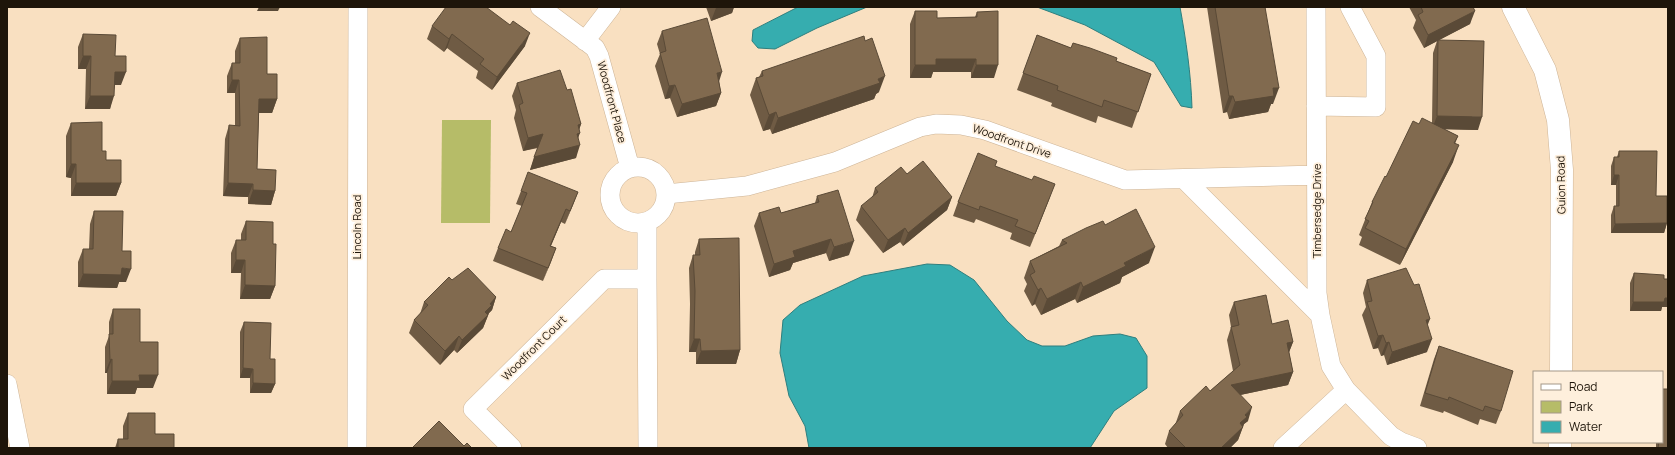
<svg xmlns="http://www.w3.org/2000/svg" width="1675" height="455" viewBox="0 0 1675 455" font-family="Manrope,sans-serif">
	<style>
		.green { fill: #b6bc68 }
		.water { fill: #36adaf; stroke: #2f7f7e }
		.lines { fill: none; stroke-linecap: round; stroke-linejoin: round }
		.street-casing { stroke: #cdb497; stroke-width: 20 }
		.secondary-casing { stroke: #cdb497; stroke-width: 23 }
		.street { stroke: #fff; stroke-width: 19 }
		.secondary { stroke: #fff; stroke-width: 22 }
		.wall { fill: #6f5b44 }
		.shaded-wall { fill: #5a4a37 }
		.building { fill: #816a4f; stroke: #5a4a37 }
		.labels { text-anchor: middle; stroke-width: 3.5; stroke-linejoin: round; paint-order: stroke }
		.street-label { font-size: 11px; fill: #1e150a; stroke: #feefdc }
	</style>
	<rect width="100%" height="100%" fill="#f9e0c1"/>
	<path class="green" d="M442,120H491L490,223H441Z"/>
	<path class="water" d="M798,7H867L817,28L775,49L758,48L752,41L753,30Z
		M1037,7H1180C1186,40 1191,74 1192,108L1181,106L1154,62L1085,25Z
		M927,264L950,265L974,280L1007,321L1027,340L1042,346H1065L1093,336L1120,334L1136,338L1147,356V388L1114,411L1090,448H809L805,426L789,396L780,353L783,320L800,305L863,276Z"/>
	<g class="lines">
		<g class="street-casing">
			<path id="street" d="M540,7L595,48L599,56L630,168
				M1316,7L1317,293L1320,315
				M585,41L611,7
				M1316,106L1376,107V56L1350,7
				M610 195a28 28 0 1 1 56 0a28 28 0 1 1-56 0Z
				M1184,179L1320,315L1331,366L1346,390L1391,436L1401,442L1417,448
				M666,194L747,186L835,162L920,127L936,124L961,125L985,130L1125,180L1317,175
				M647,222V279
				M7,384L20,448
				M357,448L358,7
				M512,448L473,409L604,279H647L648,448
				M1283,448L1346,390"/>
		</g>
		<g class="secondary-casing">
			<path id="secondary" d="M1513,7L1545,70L1558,120L1562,170L1561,372
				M1560,448V442"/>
		</g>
		<use href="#street" class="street"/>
		<use href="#secondary" class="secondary"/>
	</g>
	<path class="wall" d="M706,7H734L732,13L711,21Z
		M1207,7H1265L1273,104H1271L1268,112L1229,119L1227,112L1223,113Z
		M1409,7H1473L1470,24L1439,40L1478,130L1444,129L1458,136L1455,144L1453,162L1400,265L1359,245L1362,237L1359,235L1372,202L1419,124L1432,123L1433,53L1437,41L1424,48L1413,28L1416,20Z
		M915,11L937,18L975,17L977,12L994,78H971V72H933L931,78H910V24Z
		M432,26L525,46L492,90L476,78L478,71L447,48L444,52L427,39Z
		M662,31L719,81L721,93L716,106L677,117L670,98L665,99L655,66L660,54L657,44Z
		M83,34L115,56L121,85H115L110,109H85L86,69H78V47Z
		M1037,35L1071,48L1116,61L1151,74L1132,128L1098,116L1096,123L1051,106L1052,103L1017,90Z
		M240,38L267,74L277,99L272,113H259L257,169L275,191L271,205L248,204V197L223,196L225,139L229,125L235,126V93H227V76L232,63H235V51Z
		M762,71L879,92L876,94L874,99L772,134L770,129L763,131L750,95L756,78L759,77Z
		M517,83L567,90L581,124L579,130L576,158L530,170L538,148L523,151L514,118L516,110L512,96Z
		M71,123L102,151L106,160L121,183L116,196H71V178L66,177V136Z
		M1619,151L1656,196L1667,223L1664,233H1611V215L1614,206H1616V185H1611V166L1614,157H1617Z
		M995,166L1050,197L1030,247L1010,239L1012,233L976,219L974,223L953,216L958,202Z
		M907,174L952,197L947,210L903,246L900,242L883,253L856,220L861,206L872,198L875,188Z
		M521,191L578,192L565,224L561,222L551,246L556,248L543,281L493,261L498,248L511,232L522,206L516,204Z
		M817,196L849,255L829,261L826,253L793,263L790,270L769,277L754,226L759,213H781L815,203Z
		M94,211L122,251L126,282H119L117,288L78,287V262L83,249H89L90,224Z
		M246,221L273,244L275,286L270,299H240L241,273H231V253L236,240H241V234Z
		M1105,225L1149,263L1122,277L1120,283L1077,303L1075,299L1041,315L1035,304L1032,306L1024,291L1027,284L1024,278L1030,261L1059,246L1062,240Z
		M699,239L740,350L736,364H696V352H689L690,304L689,268L693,255H695V252Z
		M1634,273L1664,279H1668V307H1662L1661,311H1630V283Z
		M452,280L496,297L492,310L489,313L483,328L457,353L454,350L440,365L409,333L414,320L420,314L424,302Z
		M1367,280L1427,325V352L1387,365L1384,355L1381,356L1378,348L1373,349L1362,315L1366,307L1363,293Z
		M1234,302L1272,324L1293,342L1289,352L1293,372L1288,385L1240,395L1248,421L1244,424L1238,440L1230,448H1168L1165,444L1169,431L1175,425L1180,411L1210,391L1233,371L1227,340L1231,327L1229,315Z
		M113,309L140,342L153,388H137L135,394H107V373H105V347L109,336V322Z
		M244,322L270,359L275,384L271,393H250V378H240V332Z
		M1439,346L1501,411L1496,424L1480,419L1478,425L1444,411L1443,413L1420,406L1434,359Z
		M128,413L174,448H115L118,439H123V426Z
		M1656,442H1662L1668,448H1656Z"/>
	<path class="shaded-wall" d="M259,7H280L278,11H257Z
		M718,7H734L732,13L711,21L716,8Z
		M1475,11L1470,24L1424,48L1428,35Z
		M530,33L525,46L492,90L497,77Z
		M452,34L447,48L444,52L449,39Z
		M83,56H91L86,69H78Z
		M936,59H976L971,72H933L931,78H910L915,65Z
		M976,65H998L994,78H971Z
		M115,72H126L121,85H110Z
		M722,72L718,85L717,73Z
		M885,76L879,92L876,94L874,99L772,134L778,118Z
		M232,80H239L235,93H227Z
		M675,85L670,98L665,99L669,86Z
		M1273,88H1279L1273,104H1271L1268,112L1229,119L1235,102Z
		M721,93L716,106L677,117L682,104Z
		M90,96H114L110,109H85Z
		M1229,96H1233L1227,112L1223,113Z
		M259,99H277L272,113H254Z
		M776,112L770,129L763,131L769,115Z
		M1437,116L1482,117L1478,130L1432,129Z
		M581,124L578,133H580L575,146L578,125Z
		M543,134L539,147L523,151L528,138Z
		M580,145L576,158L530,170L534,157Z
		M1459,145L1453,162L1400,265L1406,249Z
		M71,164H76L71,178L66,177Z
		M1614,175H1619L1616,185H1611Z
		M76,183H121L116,196H71Z
		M228,183L253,184L248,197L223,196Z
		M1055,184L1050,197L1030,247L1035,234Z
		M253,190L275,191L271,205L248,204Z
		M578,192L573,205L565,224L570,211Z
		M952,197L947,210L903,246L908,233Z
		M566,209L561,222L545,259L550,246Z
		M1667,223L1664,233H1611L1615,224Z
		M905,228L900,242L883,253L888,240Z
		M831,239L826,253L793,263L790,270L769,277L774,264L793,251Z
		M854,241L849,255L829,261L834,247Z
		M1155,247L1149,263L1122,277L1120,283L1077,303L1083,287L1124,263Z
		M556,248L551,262L543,281L548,268Z
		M236,260H245L241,273H231Z
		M122,268L131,269L126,282H119L117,288L78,287L83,274Z
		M1081,282L1075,299L1041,315L1047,299Z
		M245,285L275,286L270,299H240Z
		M1041,288L1035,304L1032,306L1038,290Z
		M496,297L492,310L489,313L483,328L457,353L462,340L485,312L490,304Z
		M1665,298H1668V307H1662L1661,311H1630L1633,302Z
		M1430,319L1425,332L1426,320Z
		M1383,335L1378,348L1373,349L1378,336Z
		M459,336L454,350L440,365L445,351Z
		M694,339H700L696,352H689Z
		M1432,339L1427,352L1387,365L1392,352Z
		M1293,342L1288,355L1287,343Z
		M1389,342L1384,355L1381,356L1386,343Z
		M740,350L736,364H696L701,351Z
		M112,359L107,373H105L110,360Z
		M243,368L253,369L250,378H240Z
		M1293,372L1288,385L1226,398L1231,385Z
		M139,375H158L153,388H137L135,394H107L112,381Z
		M253,383L275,384L271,393H250Z
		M1252,407L1248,421L1244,424L1238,440L1230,448H1221L1240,423L1245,415Z"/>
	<path class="building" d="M446,7H486L510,25L513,21L530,33L497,77L480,64L484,59L452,34L449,39L432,26Z
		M1215,7H1265L1279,88H1273L1274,96L1235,102L1233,96H1229Z
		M1421,7H1473L1475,11L1428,35L1418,15L1423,12Z
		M915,11H937V18L977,17V12L998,11V65H976V59H936V65H915Z
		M707,18L722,72L717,73L721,93L682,104L675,85L669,86L660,53L666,51L662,31Z
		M83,34L116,35L115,56H126V72H115L114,96H90L91,56H83Z
		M1037,35L1071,48L1073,43L1090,48L1117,58L1116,61L1151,74L1138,112L1104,100L1102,107L1057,90L1058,86L1023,73Z
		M864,36L865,41L872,38L885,76L878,79L880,83L778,118L776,112L769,115L756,78L763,76L762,71Z
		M267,37V74H277V99H259L257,169L276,170L275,191L253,190V184L228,183L229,125L240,126L239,80H232V63H240V38Z
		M1438,40L1484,41L1482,117L1437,116Z
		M560,70L567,90L571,89L581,124L578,125L580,133L577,134L580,145L534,157L543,134L528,138L519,105L523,103L517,83Z
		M1422,118L1458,136L1454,143L1459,145L1406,249L1365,228L1369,221L1365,219L1373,202H1372L1385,176L1386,177L1413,121L1419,124Z
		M102,122V151H106V160H121V183H76V164H71V123Z
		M1619,151H1657L1656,196H1667V223L1615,224L1614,206H1619V175H1614V157H1619Z
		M978,153L997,161L995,166L1032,180L1034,176L1055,184L1035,234L1015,226L1018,220L980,206L979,210L958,202Z
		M923,161L952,197L908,233L905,228L888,240L861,206L878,192L875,188L901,167L907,174Z
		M528,172L578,192L570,211L566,209L550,246L556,248L548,268L498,248L506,229L511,232L527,193L521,191Z
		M838,190L854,241L834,247L831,239L793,251L795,257L774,264L759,213L779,207L781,213L819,202L817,196Z
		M1136,209L1155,247L1124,263L1126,266L1083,287L1081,282L1047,299L1041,288L1038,290L1030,275L1035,272L1030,261L1067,243L1062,240L1086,228L1103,221L1105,225Z
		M94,211H123L122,251H131V269L122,268L121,275L83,274V249H93Z
		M246,221L273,222V244H276L275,286L245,285V260H236V240H246Z
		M739,238L740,350L701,351L700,339H694L695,291L693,255H700L699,239Z
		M468,268L496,297L490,304L492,305L485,312L488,315L462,340L459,336L445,351L414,320L428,305L424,302L449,277L452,280Z
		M1406,268L1414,285L1419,284L1430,319L1426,320L1432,339L1392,352L1389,342L1386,343L1383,335L1378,336L1367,302L1372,301L1367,280Z
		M1634,273L1664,275V279H1668V298H1665L1664,302H1633Z
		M1266,295L1272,324L1288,320L1293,342L1287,343L1293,372L1231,385L1252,407L1245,415L1247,417L1240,423L1243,427L1221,448H1186L1169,431L1183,415L1180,411L1206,386L1210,391L1240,365L1231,327L1239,325L1234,302Z
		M113,309H140V342H158V375H139L140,381H112V359L110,360L109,334H113Z
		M244,322L271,323L270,359H275V384L253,383V369L243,368Z
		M1439,346L1513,371L1501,411L1485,406L1483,411L1449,397L1448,400L1425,393Z
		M1662,389H1668V448H1658L1659,442H1662Z
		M128,413H155V434H174V448H118V439H128Z
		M439,421L464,446L467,443L472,448H412Z"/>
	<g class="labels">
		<g class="street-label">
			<text transform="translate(612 102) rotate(75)" y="4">Woodfront Place</text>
			<text transform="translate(1012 141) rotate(19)" y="4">Woodfront Drive</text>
			<text transform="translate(1561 185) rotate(-91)" y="4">Guion Road</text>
			<text transform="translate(1317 211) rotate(-90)" y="4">Timbersedge Drive</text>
			<text transform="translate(357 227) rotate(-90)" y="4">Lincoln Road</text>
			<text transform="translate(534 348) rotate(-45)" y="4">Woodfront Court</text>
		</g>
	</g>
	<rect width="1675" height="455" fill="none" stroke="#1e150a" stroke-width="16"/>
	<rect x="1533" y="371" width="130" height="72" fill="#feefdc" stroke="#a49888"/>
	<rect x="1541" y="384" width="20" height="6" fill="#ffffff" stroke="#a49888"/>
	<text x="1569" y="391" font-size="12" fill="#1e150a">Road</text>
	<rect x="1541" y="401" width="20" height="12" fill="#b6bc68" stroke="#a49888"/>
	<text x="1569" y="411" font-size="12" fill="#1e150a">Park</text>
	<rect x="1541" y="421" width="20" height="12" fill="#36adaf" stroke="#a49888"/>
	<text x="1569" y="431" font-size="12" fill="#1e150a">Water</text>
</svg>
